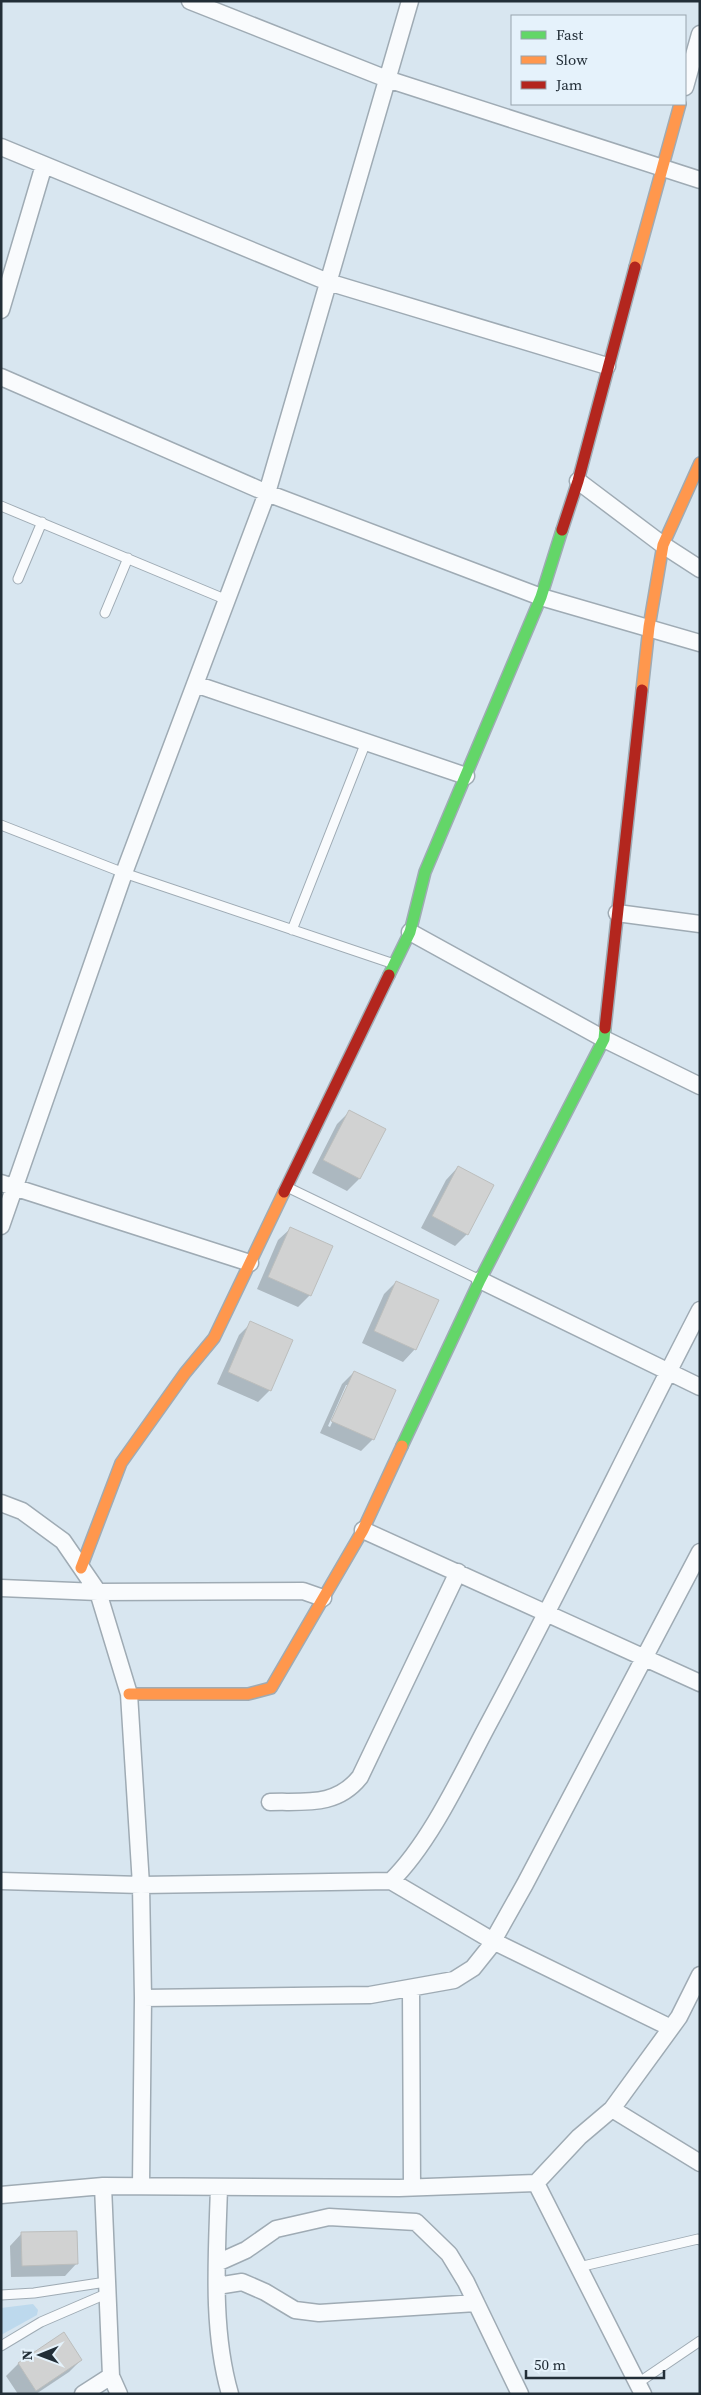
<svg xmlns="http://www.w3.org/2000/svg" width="701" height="2395" viewBox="0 0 701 2395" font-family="'Source Serif 4',serif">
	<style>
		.green { fill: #bdd9ed }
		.shadow { fill: #0003; fill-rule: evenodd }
		.building { fill: #d1d2d2; stroke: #bcbebd }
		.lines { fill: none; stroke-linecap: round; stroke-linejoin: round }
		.lane-casing { stroke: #9fabb4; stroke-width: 11 }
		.street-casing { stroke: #9fabb4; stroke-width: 19 }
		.fast-casing { stroke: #9fabb4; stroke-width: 14 }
		.slow-casing { stroke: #9fabb4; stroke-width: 14 }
		.jam-casing { stroke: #9fabb4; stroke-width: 14 }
		.lane { stroke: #f9fbfd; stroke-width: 9 }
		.street { stroke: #f9fbfd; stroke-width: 16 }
		.fast { stroke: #63d668; stroke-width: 11 }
		.slow { stroke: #ff974d; stroke-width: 11 }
		.jam { stroke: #b3261e; stroke-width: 11 }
	</style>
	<rect width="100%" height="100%" fill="#d8e6f0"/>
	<path class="green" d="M33,2304L38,2310L37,2315L1,2335V2308Z"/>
	<path class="shadow" d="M349,1112L384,1130L359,1179L347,1191L312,1173L337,1124Z
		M458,1167L467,1234L455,1246L421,1228L446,1180Z
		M291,1228L310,1295L298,1307L257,1289L278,1240Z
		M396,1282L415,1349L403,1362L362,1343L384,1294Z
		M251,1323L270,1390L258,1402L217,1384L239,1335Z
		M354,1372L373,1439L361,1451L320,1433L342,1384ZM346,1385H349L330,1427L328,1426Z
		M22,2233L77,2263L65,2276L11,2277L10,2246Z
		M64,2334L81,2360L69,2372L36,2394H18L6,2376L18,2364Z"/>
	<path class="building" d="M349,1110L386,1129L360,1179L323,1160Z
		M458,1166L494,1185L468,1235L432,1216Z
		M290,1227L333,1246L311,1296L268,1277Z
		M396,1281L439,1300L416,1350L374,1331Z
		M250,1321L293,1340L271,1391L228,1372Z
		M354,1371L396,1390L374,1440L331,1421Z
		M77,2231L78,2264L22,2266L21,2232Z
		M64,2332L82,2360L36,2391L18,2363Z"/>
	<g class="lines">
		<g class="lane-casing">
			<path id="lane" d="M1,506L227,600
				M18,579L42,522
				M105,613L128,558
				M1,825L124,873L394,964
				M292,930L366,742
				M289,1188L480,1280
				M579,2267L698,2239L700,2240
				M1,2295L34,2293L106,2282
				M1,2346L41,2322L106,2294
				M638,2383L700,2341"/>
		</g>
		<g class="street-casing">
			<path id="street" d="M190,1L387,79L700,180
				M685,87L700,34
				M1,147L328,282L607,366
				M1,310L44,165
				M1,377L267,493L541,597L700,643
				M578,481L663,545L700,569
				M195,684L466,776
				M617,913L700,924
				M410,932L604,1039L700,1086
				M1,1183L250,1263
				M1,1226L124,873L267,493L410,1
				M480,1280L700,1387
				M1,1503L22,1511L63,1541L98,1592L303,1591L323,1598
				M363,1530L700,1683
				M1,1588L98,1592L129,1694L141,1885L143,1998L141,2186
				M270,1802C305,1801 336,1807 360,1777L458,1572
				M1,1881L141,1885L391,1881C431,1842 463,1771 490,1721C563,1585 629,1447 700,1310
				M391,1881L493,1941L671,2028
				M411,1988L412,2187
				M143,1998L370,1995L454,1980L473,1968L489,1948L525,1884L700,1552
				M612,2109L700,2163
				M536,2183L643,2394
				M103,2186L111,2376L119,2394
				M219,2187C217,2255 211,2328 230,2394
				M1,2195L103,2186L399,2188L536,2183L579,2137L612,2109L679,2017L700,1975
				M217,2263L246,2250L276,2229L329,2217L416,2222L449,2254L466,2282L520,2394
				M217,2286L242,2282L265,2292L295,2310L319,2313L476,2303
				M83,2394L111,2376"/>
		</g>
		<g class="fast-casing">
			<path id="fast" d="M389,975L410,932L425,872L541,597L562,530
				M402,1446L480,1280L604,1039L605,1028"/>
		</g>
		<g class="slow-casing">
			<path id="slow" d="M635,267L680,104
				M642,690L649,627L663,545L700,463
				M81,1568L121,1463L185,1373L214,1338L284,1192
				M129,1694H248L271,1688L363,1530L402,1446"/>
		</g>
		<g class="jam-casing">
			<path id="jam" d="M562,530L578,481L635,267
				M605,1028L642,690
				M284,1192L389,975"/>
		</g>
		<use href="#lane" class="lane"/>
		<use href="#street" class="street"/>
		<use href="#fast" class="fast"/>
		<use href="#slow" class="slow"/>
		<use href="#jam" class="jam"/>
	</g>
	<rect width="701" height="2395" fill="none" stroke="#222e37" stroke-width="5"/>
	<rect x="511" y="15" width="175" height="90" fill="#e5f2fb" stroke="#97a4ad"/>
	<rect x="521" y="31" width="25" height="8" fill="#63d668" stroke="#97a4ad"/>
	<text x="556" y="40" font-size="15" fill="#222e37">Fast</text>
	<rect x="521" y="56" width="25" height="8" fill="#ff974d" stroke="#97a4ad"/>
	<text x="556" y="65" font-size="15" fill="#222e37">Slow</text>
	<rect x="521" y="81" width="25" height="8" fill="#b3261e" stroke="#97a4ad"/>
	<text x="556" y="90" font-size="15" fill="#222e37">Jam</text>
	<g transform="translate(40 2355) rotate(269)" stroke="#e5f2fb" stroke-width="4" paint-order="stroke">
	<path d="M0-4L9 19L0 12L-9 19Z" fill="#222e37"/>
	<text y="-8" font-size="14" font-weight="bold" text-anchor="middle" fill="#222e37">N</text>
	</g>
	<path d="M526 2370v8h138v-8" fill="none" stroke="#222e37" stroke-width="2.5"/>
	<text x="534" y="2370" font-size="15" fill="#222e37" stroke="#e5f2fb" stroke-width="4" paint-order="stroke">50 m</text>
</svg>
